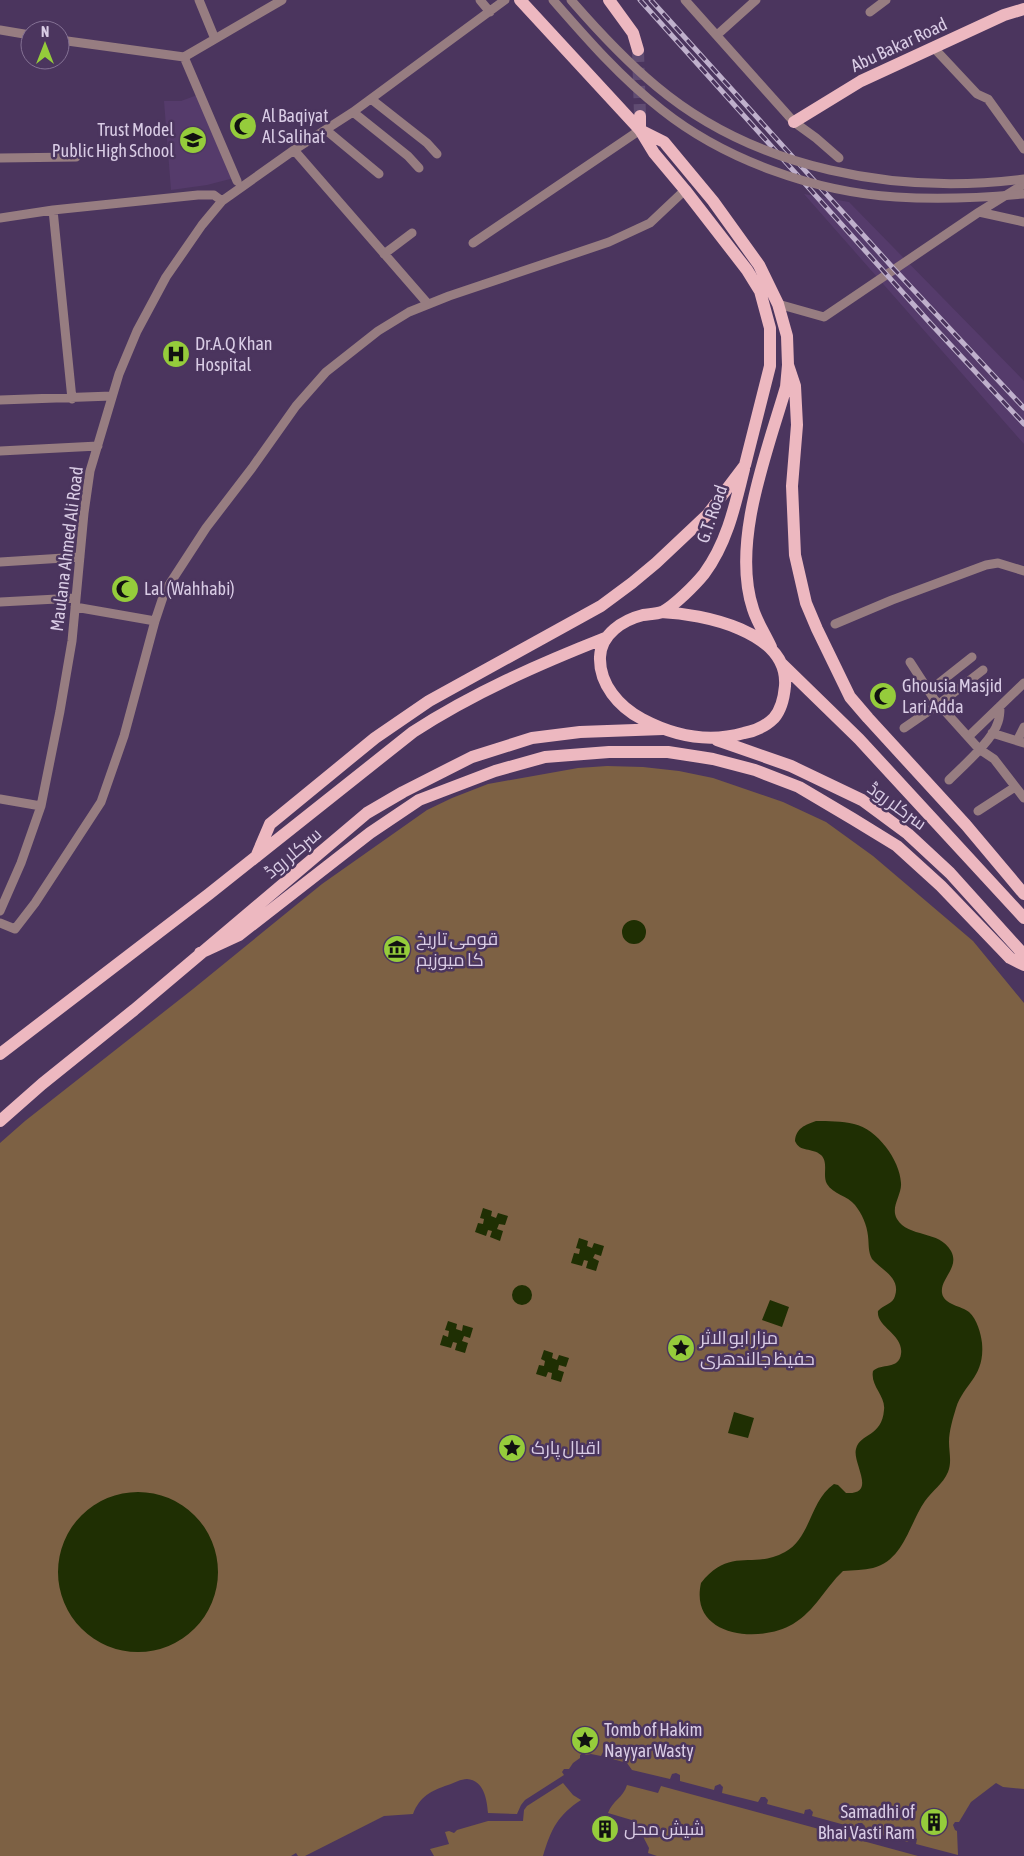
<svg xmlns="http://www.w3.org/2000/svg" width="1024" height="1856" viewBox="0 0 1024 1856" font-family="'Asap Condensed',Cairo,sans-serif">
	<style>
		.built { fill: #553b6b }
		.green { fill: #7d6144 }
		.water { fill: #1f2f03 }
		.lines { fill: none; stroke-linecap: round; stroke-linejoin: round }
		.major-tunnel { stroke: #604c72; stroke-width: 12; stroke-dasharray: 12 6; stroke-linecap: butt }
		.minor { stroke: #977d81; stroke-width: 9 }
		.major { stroke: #edb8c0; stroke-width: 12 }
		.rail-casing { stroke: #bfb0cc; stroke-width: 5 }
		.rail { stroke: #4b355e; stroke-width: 3; stroke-dasharray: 9; stroke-linecap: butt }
		.minor-bridge { stroke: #977d81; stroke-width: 9 }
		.labels { text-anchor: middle; stroke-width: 5; stroke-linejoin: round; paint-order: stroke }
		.street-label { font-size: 18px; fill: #d9cce5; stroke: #4b355e }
		.poi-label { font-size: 18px; fill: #d9cce5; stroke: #4b355e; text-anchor: start }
	</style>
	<rect width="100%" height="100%" fill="#4b355e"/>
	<path class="built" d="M200,94L234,178L207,185L171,190L164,101H181Z
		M804,194L849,202L1024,381V444Z"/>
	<path class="green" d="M607,766L643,767L679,771L713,778L783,802L826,822L873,856L973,941L1024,1003V1789L1003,1787L996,1783L971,1802L959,1822H955L953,1825L955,1830L957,1831L958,1855L916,1844L917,1839L914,1837L909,1838L908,1842L864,1830L865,1826L862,1823H858L856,1828L812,1816L813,1812L810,1809L805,1810L804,1814L767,1804L768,1800L765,1797H761L758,1802L722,1793L723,1787L720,1784L715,1786L714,1790L680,1781V1775L676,1773L672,1774L670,1779L632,1770L627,1763L609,1758L608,1753L603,1752L601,1756L591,1754L586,1755L583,1753L580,1755V1758L573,1763L569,1769H564L562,1772L564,1775L525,1800L521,1805L517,1814L488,1813C487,1800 484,1780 467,1779C461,1779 454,1783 448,1785C431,1791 420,1796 413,1814L384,1816L305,1856H298L296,1853L291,1856H0V1143L25,1121L193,989L322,884L427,810L452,798L488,784L578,768Z
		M563,1783L573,1795L581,1800C558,1815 551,1829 543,1856H434L430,1849L449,1844L445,1832L449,1831L454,1833L457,1830L488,1821H523L524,1810L527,1806Z
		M627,1785L658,1793L661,1786L918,1856H657L648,1853L649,1848L635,1821L608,1813C613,1800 623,1798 627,1785Z"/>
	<path class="water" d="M622 932a12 12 0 1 1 24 0a12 12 0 1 1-24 0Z
		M816,1121C828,1121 842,1121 854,1124C877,1129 900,1160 901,1183C902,1195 890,1207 897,1219C908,1238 940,1230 951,1251C960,1268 940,1278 942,1293C944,1305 962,1306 969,1312C977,1319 981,1334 982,1343C985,1377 965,1382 956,1408C953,1418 949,1431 949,1442C949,1452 952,1462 948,1472C943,1484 932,1491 925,1501C909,1524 904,1560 873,1568C864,1570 853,1570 843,1571C824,1589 816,1610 793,1624C759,1644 689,1637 701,1583C730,1546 753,1570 785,1552C811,1538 810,1500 834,1484L838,1485L846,1493C878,1495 852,1463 856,1449C860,1433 882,1437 884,1410C886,1396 870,1386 873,1371C881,1363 899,1370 901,1354C904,1334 876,1327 878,1311C883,1305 893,1304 895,1296C901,1277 881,1270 872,1259C868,1252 869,1244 868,1236C867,1225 862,1214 855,1205C848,1196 833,1194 827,1184C822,1175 829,1163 821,1155C812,1147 800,1153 795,1141C796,1128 805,1125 816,1121Z
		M483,1208L492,1211L491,1216L496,1218L498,1213L508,1216L505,1225L499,1224L497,1229L503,1231L500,1241L490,1237L492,1231L488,1230L486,1236L475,1232L478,1223L483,1224L484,1219L480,1218Z
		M579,1238L588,1241L587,1246L592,1248L594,1243L604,1246L601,1256L595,1254L593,1258L599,1261L596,1271L586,1268L588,1261L584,1260L582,1266L571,1263L574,1253L579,1254L580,1249L576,1248Z
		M512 1295a10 10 0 1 1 20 0a10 10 0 1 1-20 0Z
		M770,1300L789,1307L782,1327L762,1320Z
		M448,1321L457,1324L456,1329L462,1331L463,1325L473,1328L470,1338L464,1336L462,1341L468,1343L465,1353L455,1350L457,1343L453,1342L451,1348L440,1345L443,1335L448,1337L449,1331L445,1330Z
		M544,1350L553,1353L552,1358L557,1360L559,1355L569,1358L566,1367L559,1365L558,1370L564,1372L561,1382L551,1379L552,1373L548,1372L546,1377L536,1374L539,1365L544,1366L545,1361L541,1359Z
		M734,1412L754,1418L748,1438L728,1433Z
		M58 1572a80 80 0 1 1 160 0a80 80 0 1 1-160 0Z"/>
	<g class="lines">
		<path class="major-tunnel" d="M638,50L640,116"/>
		<path class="minor" d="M199,0L215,39
			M480,0L490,12
			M685,0L794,122L816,138L839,158
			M870,12L886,0
			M0,30L30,35
			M717,35L756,0
			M60,40L184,57L282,0
			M933,47L977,94L988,99L1024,149
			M184,57L237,181
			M371,99L427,143L437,154
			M353,112L408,156L419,168
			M326,130L379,174
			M294,150L428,304
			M0,158L76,157
			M53,210L72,399
			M979,212L1024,184
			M0,218L53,210L198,195H214L222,201
			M473,243L640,130
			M384,254L412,233
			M778,304L824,317L979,212L1024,222
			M0,400L112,396
			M0,451L98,446
			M0,562L80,557
			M0,602L76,598
			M75,607L155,621
			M835,624L892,600L986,565L998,563L1024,571
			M910,662L934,699L979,749L994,759L1024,798
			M929,691L972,657
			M904,728L939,704L983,670
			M992,733L1024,743
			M968,737L1024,683
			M1017,741L1024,727
			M949,780C963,766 993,740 998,722C1000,717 1000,711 1000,706
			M0,799L41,806
			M978,811L1015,787
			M0,911L21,863L41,806L60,711L72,641L84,513L90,471L119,374L137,331L166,277L202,225L222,201L294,150L353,112L505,0
			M0,923L15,929L35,903L101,802L124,736L155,621L165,591L206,528L252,468L296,406L326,372L378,331L409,312L449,296L609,242L650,223L685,190"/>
		<path class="major" d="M609,0L633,33L638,50
			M640,116V130L664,142L713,201L759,265L778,304L787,336L788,365L786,387C767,452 731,543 753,609C757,622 765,634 771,647
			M794,122L861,81L1004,15L1024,9
			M788,365L795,386L797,425L792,486L795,555L806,603L817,629L850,697L868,718L966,825L1024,894
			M661,612C703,614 789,631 785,686C784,697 781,710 774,718C766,726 755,731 744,733C709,743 674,736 642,719C619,707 599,684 600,657C601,634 623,620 643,615C649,614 656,614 662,612C674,606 695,585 704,574C727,543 735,506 744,469
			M782,664L859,739L1024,918
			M717,740L791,766L862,800L908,834L950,873L1024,955
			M256,857L270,824L375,738L429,701L601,606L632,583L656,563L708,514L745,465L770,366V328L760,291L747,270L685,190L654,153L640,130L520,0
			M200,953L239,935L370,833L419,800L495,771L545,757L609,752H668L713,759L755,770L799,787L853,819L897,846L941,886L1010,958L1024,965
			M0,1054L209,894L413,732C473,693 539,664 605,638
			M0,1121L42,1084L134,1010L367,813L403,792L472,757L532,738L580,732L663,729"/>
		<g class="rail-casing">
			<path id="rail" d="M640,0L931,324L1024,424
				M651,0L894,269L1024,408"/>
		</g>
		<use href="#rail" class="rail"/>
		<path class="minor-bridge" d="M553,0C587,39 621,78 662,110C725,160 815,192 896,197C939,200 981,198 1024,194
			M571,0C597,30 625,60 656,86C756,170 897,195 1024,179"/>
	</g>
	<defs>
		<g id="mosque-disc" transform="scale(1.4375)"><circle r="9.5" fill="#95cc3b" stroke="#4b355e"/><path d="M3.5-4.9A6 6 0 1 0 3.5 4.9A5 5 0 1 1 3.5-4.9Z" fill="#111"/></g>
		<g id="school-disc" transform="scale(1.4375)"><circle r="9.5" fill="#95cc3b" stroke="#4b355e"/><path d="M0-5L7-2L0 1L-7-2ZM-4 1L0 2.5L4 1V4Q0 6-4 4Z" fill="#111"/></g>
		<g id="hospital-disc" transform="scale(1.4375)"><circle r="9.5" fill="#95cc3b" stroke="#4b355e"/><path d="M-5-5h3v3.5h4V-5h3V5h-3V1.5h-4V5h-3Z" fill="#111"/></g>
		<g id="museum-disc" transform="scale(1.4375)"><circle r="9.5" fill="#95cc3b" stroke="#4b355e"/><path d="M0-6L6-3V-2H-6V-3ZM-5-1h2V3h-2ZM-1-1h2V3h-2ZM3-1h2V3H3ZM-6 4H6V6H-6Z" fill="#111"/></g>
		<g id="sight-disc" transform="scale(1.4375)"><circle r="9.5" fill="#95cc3b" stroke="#4b355e"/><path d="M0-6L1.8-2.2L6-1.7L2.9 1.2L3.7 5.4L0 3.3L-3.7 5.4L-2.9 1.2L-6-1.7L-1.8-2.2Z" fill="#111"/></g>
		<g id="building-disc" transform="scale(1.4375)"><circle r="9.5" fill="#95cc3b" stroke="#4b355e"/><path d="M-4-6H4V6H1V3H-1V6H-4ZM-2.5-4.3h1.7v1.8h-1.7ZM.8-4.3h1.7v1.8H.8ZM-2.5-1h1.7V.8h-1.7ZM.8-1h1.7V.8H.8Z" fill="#111"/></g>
	</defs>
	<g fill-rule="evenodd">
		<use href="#mosque-disc" x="243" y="126"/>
		<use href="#school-disc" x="193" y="140"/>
		<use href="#hospital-disc" x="176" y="354"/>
		<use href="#mosque-disc" x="125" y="589"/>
		<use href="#mosque-disc" x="883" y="696"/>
		<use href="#museum-disc" x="397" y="949"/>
		<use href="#sight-disc" x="681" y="1348"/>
		<use href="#sight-disc" x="512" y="1448"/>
		<use href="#sight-disc" x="585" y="1740"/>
		<use href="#building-disc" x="934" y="1822"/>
		<use href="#building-disc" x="605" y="1829"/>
	</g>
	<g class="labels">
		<g class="street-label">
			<text transform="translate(899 45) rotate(-25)" y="6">Abu Bakar Road</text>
			<text transform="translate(712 514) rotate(-71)" y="6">G.T. Road</text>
			<text transform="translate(67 549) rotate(-83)" y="6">Maulana Ahmed Ali Road</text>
			<text transform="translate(897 806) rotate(36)" y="6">سرکلر روڈ</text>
			<text transform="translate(293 853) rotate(-40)" y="6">سرکلر روڈ</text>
		</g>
		<g class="poi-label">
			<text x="262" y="122">Al Baqiyat<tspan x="262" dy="21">Al Salihat</tspan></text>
			<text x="174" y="136" text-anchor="end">Trust Model<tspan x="174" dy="21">Public High School</tspan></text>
			<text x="195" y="350">Dr.A.Q Khan<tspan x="195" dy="21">Hospital</tspan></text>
			<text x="144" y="595">Lal (Wahhabi)</text>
			<text x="902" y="692">Ghousia Masjid<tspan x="902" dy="21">Lari Adda</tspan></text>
			<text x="416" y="945">قومی تاریخ<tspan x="416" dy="21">کا میوزیم</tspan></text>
			<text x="700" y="1344">مزار ابو الاثر<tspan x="700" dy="21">حفیظ جالندھری</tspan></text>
			<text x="531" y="1454">اقبال پارک</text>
			<text x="604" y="1736">Tomb of Hakim<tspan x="604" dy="21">Nayyar Wasty</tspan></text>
			<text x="915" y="1818" text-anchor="end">Samadhi of<tspan x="915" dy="21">Bhai Vasti Ram</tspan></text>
			<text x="624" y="1835">شیش محل</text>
		</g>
	</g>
	<g transform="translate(45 45)"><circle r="24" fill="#4b355e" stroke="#847194"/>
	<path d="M0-4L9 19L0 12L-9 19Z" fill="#95cc3b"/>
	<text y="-8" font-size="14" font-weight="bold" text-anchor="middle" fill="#d9cce5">N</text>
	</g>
</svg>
